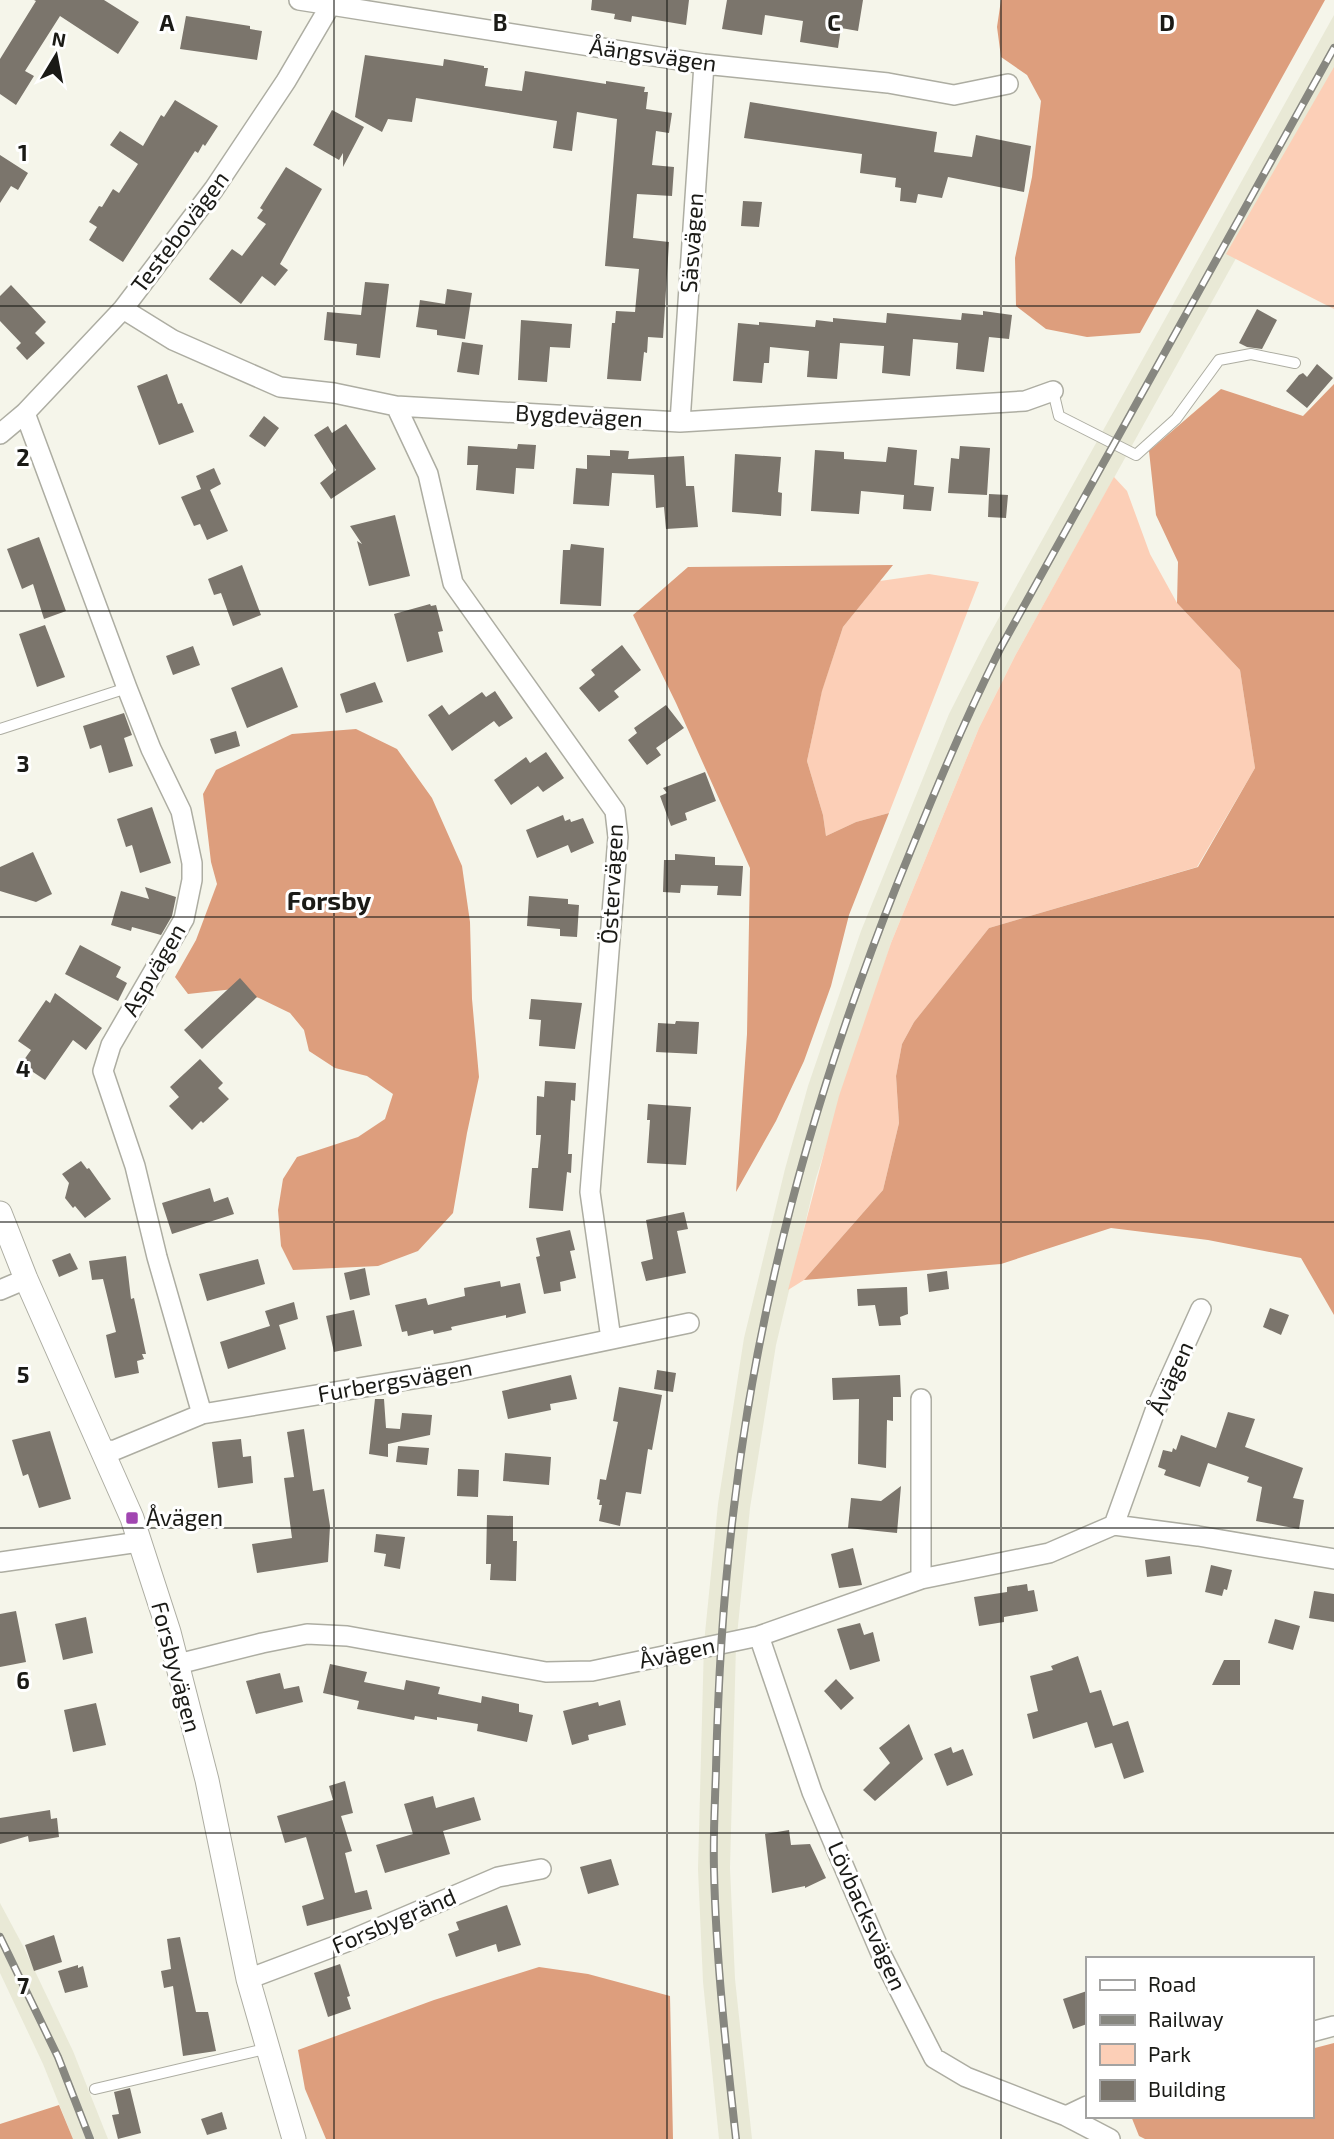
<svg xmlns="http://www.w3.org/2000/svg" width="1334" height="2139" viewBox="0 0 1334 2139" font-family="'Exo 2',sans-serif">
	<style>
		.built { fill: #e9e9d6 }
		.green { fill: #fccfb7 }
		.forest { fill: #dd9e7d }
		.building { fill: #7b756c }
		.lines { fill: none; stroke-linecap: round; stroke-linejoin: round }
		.service-casing { stroke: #adada2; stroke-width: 12 }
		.minor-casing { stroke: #adada2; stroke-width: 22 }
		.tertiary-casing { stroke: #adada2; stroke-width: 25 }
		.service { stroke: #fff; stroke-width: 10 }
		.minor { stroke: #fff; stroke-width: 19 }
		.tertiary { stroke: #fff; stroke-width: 23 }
		.rail-casing { stroke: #878780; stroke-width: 8 }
		.rail { stroke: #fff; stroke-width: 5; stroke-dasharray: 16; stroke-linecap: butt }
		.grid { fill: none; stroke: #1a1a16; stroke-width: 2; stroke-opacity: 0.55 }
		.poi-dot { fill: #a146b1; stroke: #fff; stroke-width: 2.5 }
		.labels { text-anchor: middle; stroke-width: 6; stroke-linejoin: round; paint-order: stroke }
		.street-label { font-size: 23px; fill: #1a1a16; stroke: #fff }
		.poi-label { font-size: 23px; fill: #1a1a16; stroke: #fff; text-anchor: start }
		.quarter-label { font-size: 26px; font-weight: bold; fill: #1a1a16; stroke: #fff }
		.grid-label { font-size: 23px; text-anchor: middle; font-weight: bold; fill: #1a1a16; stroke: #fff; stroke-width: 6; stroke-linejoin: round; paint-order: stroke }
	</style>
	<rect width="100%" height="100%" fill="#f5f5ea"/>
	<path class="built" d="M1334,15V82L1015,656L979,728L891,943L816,1178L776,1345L750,1508L736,1645L730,1868L735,1979L752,2139H719L703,1982L698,1869L704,1643L718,1504L744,1338L785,1169L808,1086L861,931L949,714L986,641Z
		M0,1903L22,1944L73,2051L108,2139H73L43,2064L0,1973Z"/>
	<path class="green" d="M1334,67V309L1226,254Z
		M1114,477L1127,491L1150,554L1177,603L1240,670L1255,768L1197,867L989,928L914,1022L902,1044L896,1076L899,1123L883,1190L804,1280L788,1290L839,1096L891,943L979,728L1015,656Z
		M929,574L979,582L889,813L856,822L826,836L823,815L807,761L822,690L843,627L880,581Z"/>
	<path class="forest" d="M1001,0H1325L1140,333L1087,337L1046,329L1016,306L1015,258L1032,177L1041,101L1027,75L1001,57L997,27Z
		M1334,384V1315L1301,1258L1208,1240L1111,1228L1001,1264L804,1280L883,1190L899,1123L896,1076L902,1044L914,1022L989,928L1198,867L1255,768L1240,670L1177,603L1178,562L1156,515L1149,451L1221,389L1303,416Z
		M893,565L843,627L822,691L807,761L823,815L826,836L856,822L889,813L849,915L831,986L804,1061L776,1121L736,1192L747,1034L750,868L676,703L633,615L688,567Z
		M356,729L397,749L432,798L462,866L470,922L472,999L479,1077L467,1133L453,1213L418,1251L378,1266L293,1270L281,1246L278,1210L283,1179L297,1157L358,1137L385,1119L393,1094L367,1076L335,1068L309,1051L304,1030L290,1013L259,998L234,989L188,994L175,977L196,940L217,884L211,862L203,794L216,770L292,734Z
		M539,1967L588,1974L670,1996L673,2139H326L305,2089L298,2050L434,2000Z
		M1334,2043V2139H1145L1139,2136L1131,2116H1311V2049Z
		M59,2105L73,2139H0V2124Z"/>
	<path class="building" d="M34,0H104L139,22L118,54L60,16L25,71L34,76L16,105L0,94V59L36,1Z
		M592,0H689L686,25L632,16L631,22L614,19L615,14L591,10Z
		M727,0H863L858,31L841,28L838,48L800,42L803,21L765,15L762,35L722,29Z
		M186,16L250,26V29L262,31L257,60L180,49Z
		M365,55L443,66L444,59L484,66V68H488L485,86L522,91L525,71L606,84V81L645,87L644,92H648L646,109L672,113L669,133L656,131L652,165L674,167L672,196L637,194L633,238L669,242L663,338L648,337L647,353L644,352L641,381L607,379L612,323H615L616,311L635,312L639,269L605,266L617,119L577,112L572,151L553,148L557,121L416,98L412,122L388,119L382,132L355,117Z
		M175,100L218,126L205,146L203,144L198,153L195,151L123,262L89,240L97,227L89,222L99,206L102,207L113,189L119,193L138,164L110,145L120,131L143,146L161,115L164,117Z
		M750,102L937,132L934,152L972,157L976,135L1031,146L1024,192L948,177L942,198L918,194L916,203L900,201L901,188L895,187L896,178L860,173L862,154L744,138Z
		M332,110L364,127L343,167V153L339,160L313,145Z
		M0,155L28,173L18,190L11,186L0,203Z
		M286,167L322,189L280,264L288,270L275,286L262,276L241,304L209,279L232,249L242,256L266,224L257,218L263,210L260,208Z
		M743,201L762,202L759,227L741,226Z
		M365,282L389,284L380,358L356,355L357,344L324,340L327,312L361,315Z
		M11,285L46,322L35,333L45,343L27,360L16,348L21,343L0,321V296Z
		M447,289L472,293L465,339L437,335V330L416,327L420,300L445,304Z
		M1257,309L1277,320L1262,349L1247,347L1239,343Z
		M983,311L1012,315L1009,339L989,337L984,372L956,369L958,343L913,339L910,376L882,373L884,346L840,343L837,379L807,377L809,351L770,347L769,363H764L762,383L733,381L738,323L759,325V322L815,327L816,320L833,322V318L886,323L887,313L961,320L962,313L983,315Z
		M521,320L572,324L570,348L550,347L547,382L518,380Z
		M462,342L483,345L479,375L457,372Z
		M1317,364L1333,378L1307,408L1286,391L1299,375L1303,373L1307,377Z
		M167,374L178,404L182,403L194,432L159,445L137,386Z
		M264,416L279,428L265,447L249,436Z
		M346,424L376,469L331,499L320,483L336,470L314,435L328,426L332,433Z
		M518,444L536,445L534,469L516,468L514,494L476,490L478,465H467L468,446L517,449Z
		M960,446L990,448L987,495L948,493L951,458L959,459Z
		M888,447L917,450L914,485L934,487L931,511L903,509L904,495L861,491L859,514L811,511L815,450L844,452V459L886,462Z
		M610,450L629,451L628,459L684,456L686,486H694L698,527L666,529L664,507L656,508L654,475L612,473L609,506L573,504L576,468L587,469V455L610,456Z
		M735,454L781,457L778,492L782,493L781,516L732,512Z
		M214,468L221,484L210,490L228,531L207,540L200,524L194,526L181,497L201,489L196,476Z
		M989,494L1008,495L1006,518L988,517Z
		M395,515L410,576L369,586L357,541L362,544L350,526Z
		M39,537L66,611L44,619L33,584L22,589L7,549Z
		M571,544L604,548L601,606L560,604L563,550H570Z
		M242,565L261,615L233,626L221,593L214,595L208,579Z
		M430,604L431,606L436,605L443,631L438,632L443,652L407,662L394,614Z
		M45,625L65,677L37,687L19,634Z
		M622,645L641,670L614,691L619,697L599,712L579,688L595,675L591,670Z
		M193,646L200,665L173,675L166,656Z
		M282,667L298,707L247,728L231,688Z
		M375,682L383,702L346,713L340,694Z
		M495,691L513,718L499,727L494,721L452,751L428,715L442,705L449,715L482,692L486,697Z
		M666,705L684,728L656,748L661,755L647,765L628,740L637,733L634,728Z
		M124,713L132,735L124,738L133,766L109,773L101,745L90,749L83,726Z
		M236,731L240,746L215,754L210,739Z
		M546,752L564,778L543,792L538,786L511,805L494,780L526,757L530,763Z
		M705,772L716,801L685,813L687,820L671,826L660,796L667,793L663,788Z
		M152,807L171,863L140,873L132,845L126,847L117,819Z
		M563,815L565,821L570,819L571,822L583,818L594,843L571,853L568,845L537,858L526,830Z
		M33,852L52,894L36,902L0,891V867Z
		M675,854L715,857V865L743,866L741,896L717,895L718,886L681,885L680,893L663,892L664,860H675Z
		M145,887L176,897L172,916L161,935L132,927L131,931L111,925L121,891L149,899Z
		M529,896L568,899V904L579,905L577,937L560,936V929L527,926Z
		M80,945L121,967L116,977L127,983L118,1001L65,974Z
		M240,978L257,997L202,1049L184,1030Z
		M55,993L102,1028L86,1050L73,1040L45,1080L21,1064L31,1050L18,1041L46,1000L50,1003Z
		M531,999L582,1003L575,1049L539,1046L541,1020L529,1019Z
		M676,1021L699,1022L697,1054L656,1052L658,1023L675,1024Z
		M200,1059L223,1083L218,1088L229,1099L203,1123L201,1121L192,1130L169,1106L179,1097L170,1087Z
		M545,1081L576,1083L575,1101L571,1100L568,1154H572L571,1173L567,1172L563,1211L529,1208L532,1168H538L541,1135H536L537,1096L544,1097Z
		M648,1104L691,1107L686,1165L647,1163L650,1120H647Z
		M81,1161L87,1169L89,1168L111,1199L85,1218L75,1206L73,1208L65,1198L69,1183L62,1174Z
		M210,1188L214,1202L228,1197L234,1214L172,1234L162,1203Z
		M684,1212L688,1229L677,1231L686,1273L646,1281L641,1262L653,1259L646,1220Z
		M570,1230L575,1250L570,1251L576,1278L560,1282L561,1291L544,1294L536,1257L540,1256L536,1238Z
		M70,1253L78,1269L59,1277L52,1260Z
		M126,1256L131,1299L134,1298L146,1354H142L144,1359L137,1361L139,1373L115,1378L106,1335L116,1332L103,1279L92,1280L89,1261Z
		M258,1259L265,1284L207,1301L199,1274Z
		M365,1268L370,1295L350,1300L344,1273Z
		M947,1271L949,1289L929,1292L927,1274Z
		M500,1281L501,1287L520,1283L526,1313L506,1318V1315L451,1327L452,1330L434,1334L433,1330L408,1336L407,1331L402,1332L395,1305L426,1298L428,1305L465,1296L464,1288Z
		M907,1287L908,1314L900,1317L901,1325L879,1326L875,1305L858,1306L857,1289Z
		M294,1302L298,1319L279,1325L286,1349L228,1369L220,1342L270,1326L265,1311Z
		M1270,1308L1289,1315L1281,1335L1263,1327Z
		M354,1310L362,1346L334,1352L326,1316Z
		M657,1370L676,1373L673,1392L654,1389Z
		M571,1375L577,1399L550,1404L551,1410L508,1419L502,1391Z
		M900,1375L901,1397H893V1421L887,1420L886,1468L858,1464L859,1399L833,1400L832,1378Z
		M619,1387L662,1395L652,1450L648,1449L641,1494L626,1492L620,1526L599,1521L602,1505H599L600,1500L597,1499L600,1479L606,1480L609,1466L618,1422L613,1421Z
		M375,1399H384L386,1428L400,1429L402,1413L432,1415L430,1435L388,1444V1457L369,1454Z
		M1228,1412L1255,1419L1245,1447L1303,1468L1293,1498L1304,1500L1299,1529L1256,1521L1262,1487L1247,1482L1249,1477L1208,1463L1200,1487L1164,1475L1166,1470L1158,1467L1163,1450L1172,1452L1173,1448L1176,1450L1181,1435L1216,1448Z
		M304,1429L313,1491L324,1489L330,1526L328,1562L257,1573L252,1544L292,1538L284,1478L294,1477L287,1432Z
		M50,1431L71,1499L39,1508L28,1474L23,1476L12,1440Z
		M241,1439L243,1457L251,1456L253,1483L218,1488L212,1442Z
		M398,1446L429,1448L427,1465L396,1462Z
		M505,1453L551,1457L549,1485L503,1481Z
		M458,1469L479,1470L478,1497L457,1496Z
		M901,1486L897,1533L848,1528L851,1498L881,1501Z
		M487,1515L513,1516V1541H517L516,1581L490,1580L491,1564H486Z
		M376,1534L405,1537L400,1569L384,1566L386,1554L374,1552Z
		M853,1548L862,1585L839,1588L831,1554Z
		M1170,1556L1172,1574L1147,1577L1145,1560Z
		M1211,1565L1232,1570L1227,1590L1224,1589L1222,1596L1205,1592Z
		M1027,1584L1028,1591L1034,1590L1038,1611L1004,1617V1622L979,1626L974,1597L1007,1592V1587Z
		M1314,1591L1334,1594V1622L1309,1618Z
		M16,1611L26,1662L0,1667V1614Z
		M86,1617L93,1653L63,1660L55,1624Z
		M1275,1619L1300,1626L1293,1650L1268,1643Z
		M860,1623L864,1635L873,1632L880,1661L850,1670L837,1629Z
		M1078,1656L1090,1693L1101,1690L1113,1726L1128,1721L1144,1772L1124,1779L1112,1743L1095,1748L1087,1722L1033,1739L1027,1714L1038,1711L1030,1676L1053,1670L1051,1666Z
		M1224,1660H1240V1685H1212Z
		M330,1664L367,1672L364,1682L404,1690L406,1680L440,1687L438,1694L481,1703L482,1696L519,1704V1712L533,1715L527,1742L477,1731L478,1724L437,1717V1720L415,1716L414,1720L357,1709L359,1701L323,1693Z
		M280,1673L284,1689L299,1686L303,1702L256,1714L246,1681Z
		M836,1679L854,1698L841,1710L824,1691Z
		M620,1700L626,1725L588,1735L589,1740L572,1745L563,1711L598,1702L599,1706Z
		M96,1703L106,1745L73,1752L64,1710Z
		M909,1724L923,1759L875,1801L863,1790L890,1763L879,1748Z
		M951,1747L953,1753L963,1749L973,1775L947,1786L934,1754Z
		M345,1781L353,1813L341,1816L352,1851L345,1853L355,1893L367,1890L372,1909L307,1926L302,1906L324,1899L306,1837L285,1843L277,1816L333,1800L329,1786Z
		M433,1796L436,1808L474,1797L481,1820L443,1831L450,1854L385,1873L376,1845L413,1834L404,1804Z
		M50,1810L51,1819L57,1818L59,1837L29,1842L28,1836L0,1844V1818Z
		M789,1830L791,1845L810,1844L826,1878L805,1888V1886L772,1893L765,1834Z
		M611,1859L619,1885L588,1894L580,1867Z
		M507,1905L521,1945L498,1952L496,1944L456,1957L448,1934L459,1930L456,1922Z
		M54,1935L62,1962L34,1971L25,1945Z
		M180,1937L196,2012H208L216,2051L183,2056L173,1986L164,1988L161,1971L171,1969L167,1939Z
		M340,1964L350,1996L347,1997L351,2009L328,2017L314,1973Z
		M78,1965V1968L83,1966L88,1987L65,1993L58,1971Z
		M1087,1991V2024L1073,2029L1063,1999Z
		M130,2088L141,2133L118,2139L112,2115L119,2114L114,2092Z
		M222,2112L227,2129L207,2135L201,2119Z"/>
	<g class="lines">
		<g class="service-casing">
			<path id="service" d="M1053,391L1059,416L1136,455L1176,419L1219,360L1251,354L1295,363
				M0,729L127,688
				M95,2089L269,2048"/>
		</g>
		<g class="minor-casing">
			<path id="minor" d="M299,0L704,64L888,83L954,95L1008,84
				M123,309L173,340L280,387L334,393L396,406L680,422L1025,401L1053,391
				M396,406L428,474L453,583L615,811L618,837L590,1192L611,1339
				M25,413L127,688L151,749L181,811L192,863V880L184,919L111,1045L103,1071L135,1166L157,1257L202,1414
				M680,422L704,64
				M0,434L25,413L123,309L214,189L286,81L330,6
				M0,1290L26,1279
				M921,1399V1579
				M104,1451L115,1450L202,1414L455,1372L689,1323
				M1114,1525L1155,1411L1201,1309
				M0,1562L139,1542
				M759,1636L812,1792L882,1956L934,2058L966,2077L1066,2116L1110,2139
				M178,1664L262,1643L307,1634L347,1636L546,1672L592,1671L759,1636L921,1579L1049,1553L1114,1525L1198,1536L1334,1559
				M248,1979L346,1942L498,1877L541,1869
				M1311,2032L1334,2026
				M1066,2116L1087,2106"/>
		</g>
		<g class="tertiary-casing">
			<path id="tertiary" d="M0,1213L26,1279L132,1518L169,1632L207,1780L248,1979L294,2139"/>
		</g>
		<use href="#service" class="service"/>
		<use href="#minor" class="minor"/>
		<use href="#tertiary" class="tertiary"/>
		<g class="rail-casing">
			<path id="rail" d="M0,1937L58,2057L90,2139
				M736,2139C726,2049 716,1960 714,1870C713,1836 715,1803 716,1769C718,1682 723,1595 734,1507C759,1293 818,1082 898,882C930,803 962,725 1000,649L1334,48"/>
		</g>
		<use href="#rail" class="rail"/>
	</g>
	<path class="grid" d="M334,0V2139M667,0V2139M1001,0V2139M0,306H1334M0,611H1334M0,917H1334M0,1222H1334M0,1528H1334M0,1833H1334"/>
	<rect class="poi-dot" x="125" y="1511" width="14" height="14" rx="3.5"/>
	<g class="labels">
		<g class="street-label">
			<text transform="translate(653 55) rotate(8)" y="8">Åängsvägen</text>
			<text transform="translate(180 232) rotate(-53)" y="8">Testebovägen</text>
			<text transform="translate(692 243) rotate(-86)" y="8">Säsvägen</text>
			<text transform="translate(579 416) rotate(3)" y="8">Bygdevägen</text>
			<text transform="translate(612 884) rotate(-87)" y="8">Östervägen</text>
			<text transform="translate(154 970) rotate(-60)" y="8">Aspvägen</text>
			<text transform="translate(1171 1378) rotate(-66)" y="8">Åvägen</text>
			<text transform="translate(395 1381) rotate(-10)" y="8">Furbergsvägen</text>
			<text transform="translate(677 1653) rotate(-12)" y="8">Åvägen</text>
			<text transform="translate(176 1667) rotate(75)" y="8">Forsbyvägen</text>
			<text transform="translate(867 1916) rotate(66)" y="8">Lövbacksvägen</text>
			<text transform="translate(394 1921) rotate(-23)" y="8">Forsbygränd</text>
		</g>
		<g class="poi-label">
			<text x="146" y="1526">Åvägen</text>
		</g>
		<g class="quarter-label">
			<text x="329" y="910">Forsby</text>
		</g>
	</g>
	<g class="grid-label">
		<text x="167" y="31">A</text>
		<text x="500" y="31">B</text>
		<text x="834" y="31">C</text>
		<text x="1167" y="31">D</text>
		<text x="23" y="161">1</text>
		<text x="23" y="466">2</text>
		<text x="23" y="772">3</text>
		<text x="23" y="1077">4</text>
		<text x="23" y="1383">5</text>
		<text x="23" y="1689">6</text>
		<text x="23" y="1994">7</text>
	</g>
	<rect x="1086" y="1957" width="228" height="161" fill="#ffffff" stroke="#a3a3a2" stroke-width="2"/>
	<rect x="1100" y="1980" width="35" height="10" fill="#ffffff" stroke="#a3a3a2" stroke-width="2"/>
	<text x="1148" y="1992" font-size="21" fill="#1a1a16">Road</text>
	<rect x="1100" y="2015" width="35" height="10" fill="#878780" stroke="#a3a3a2" stroke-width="2"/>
	<text x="1148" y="2027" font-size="21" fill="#1a1a16">Railway</text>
	<rect x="1100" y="2044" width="35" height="21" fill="#fccfb7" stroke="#a3a3a2" stroke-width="2"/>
	<text x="1148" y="2062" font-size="21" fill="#1a1a16">Park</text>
	<rect x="1100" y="2080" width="35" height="21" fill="#7b756c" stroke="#a3a3a2" stroke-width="2"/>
	<text x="1148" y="2097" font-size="21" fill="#1a1a16">Building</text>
	<g transform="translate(56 56) rotate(10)" stroke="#ffffff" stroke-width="5" paint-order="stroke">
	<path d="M0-5L12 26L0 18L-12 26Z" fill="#1a1a16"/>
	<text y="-10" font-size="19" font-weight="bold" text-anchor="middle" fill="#1a1a16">N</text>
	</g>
</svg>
